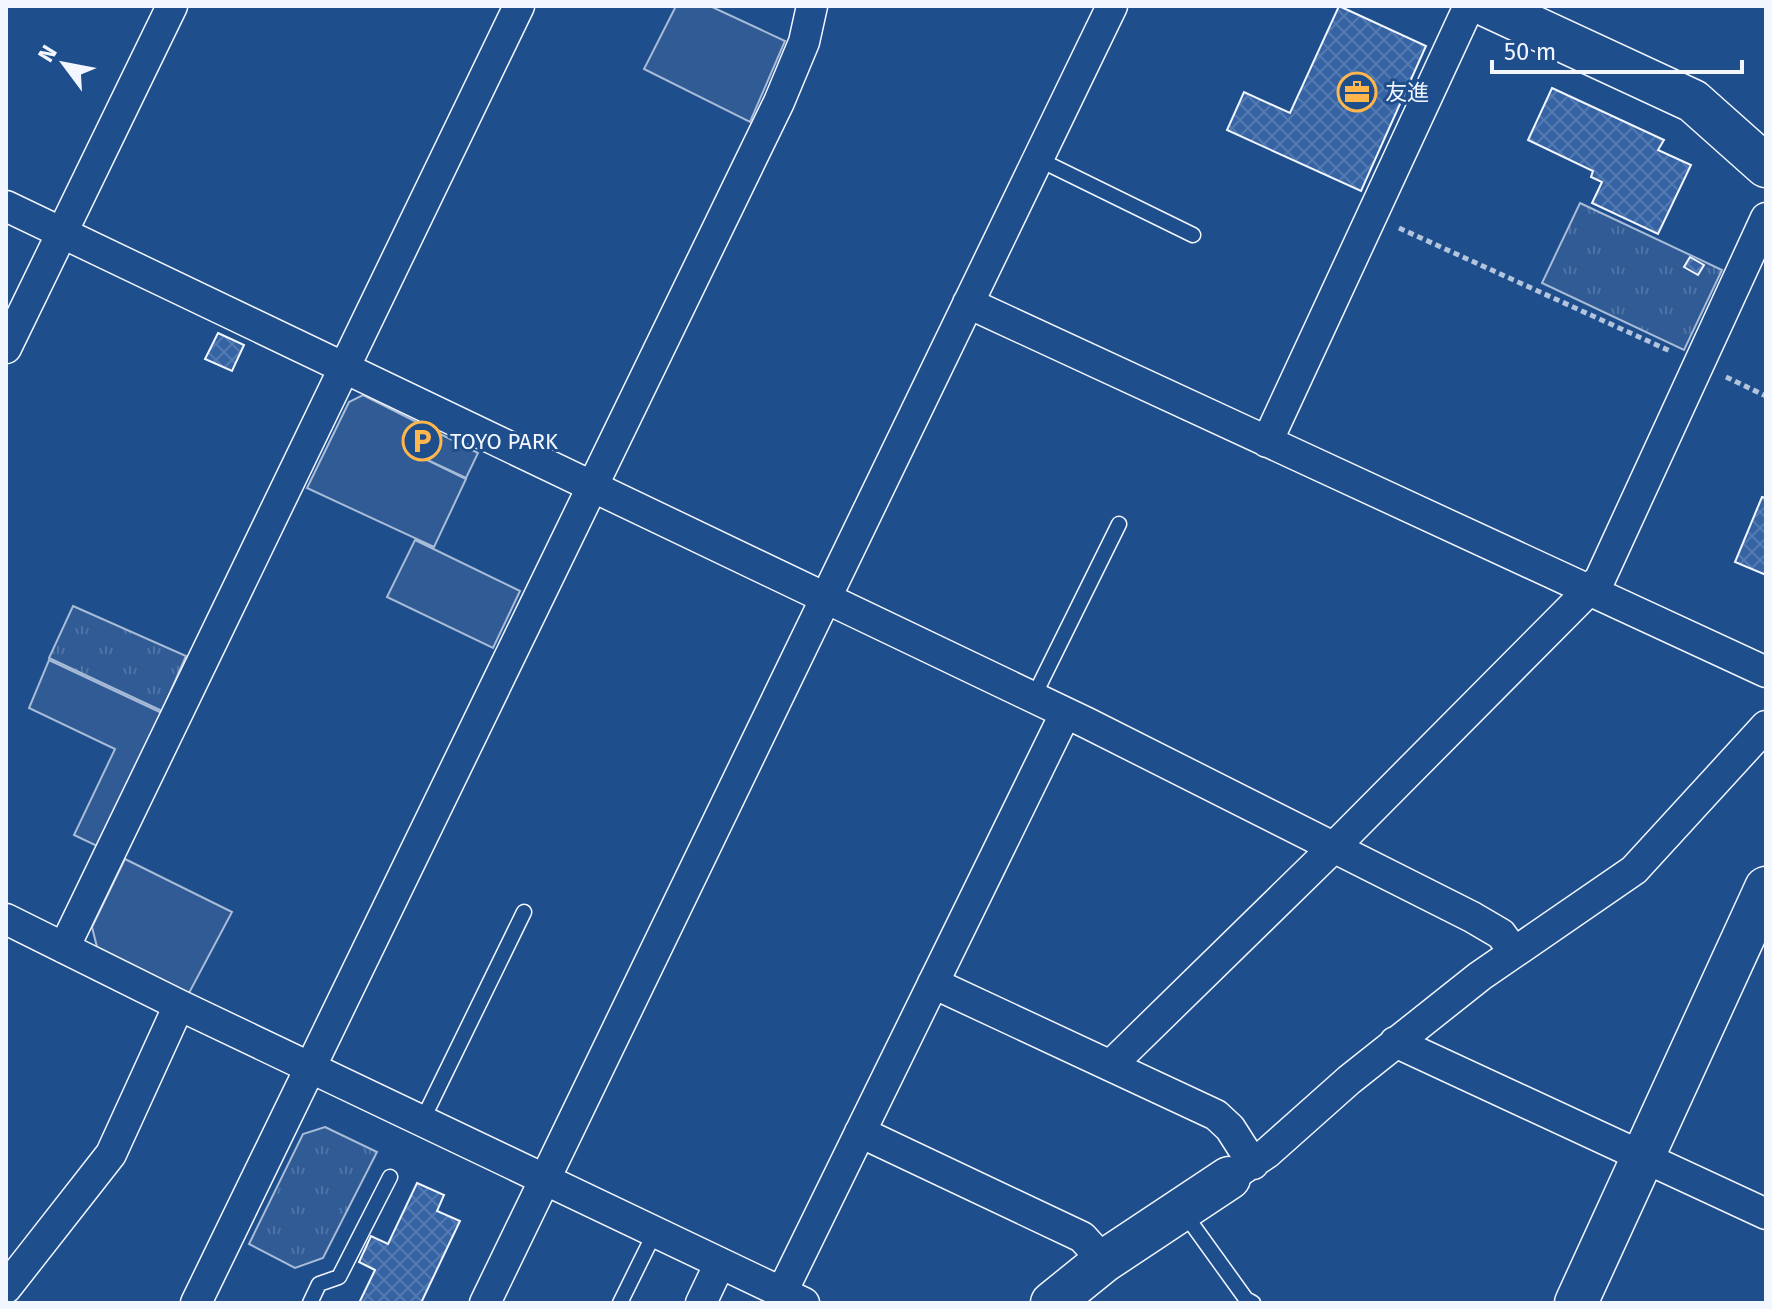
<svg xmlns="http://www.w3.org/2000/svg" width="1772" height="1309" viewBox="0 0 1772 1309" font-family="'Fira Sans','Noto Sans JP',sans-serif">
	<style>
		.built { fill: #305b95; stroke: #a8bbd7; stroke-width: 2 }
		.park { fill: url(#park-tufts); stroke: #a8bbd7; stroke-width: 2 }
		.building { fill: url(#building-cross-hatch); stroke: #f2f6ff; stroke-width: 2 }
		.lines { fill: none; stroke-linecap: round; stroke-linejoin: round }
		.lane-casing { stroke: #f2f6ff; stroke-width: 17 }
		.street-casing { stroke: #f2f6ff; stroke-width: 33 }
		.secondary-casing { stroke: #f2f6ff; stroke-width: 45 }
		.path { stroke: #b3c4dc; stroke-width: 5; stroke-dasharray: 6 4; stroke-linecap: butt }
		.lane { stroke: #1f4e8c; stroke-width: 14 }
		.street { stroke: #1f4e8c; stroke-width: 30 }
		.secondary { stroke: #1f4e8c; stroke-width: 42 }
		.labels { text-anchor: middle; stroke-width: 6; stroke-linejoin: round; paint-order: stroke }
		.poi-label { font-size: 22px; fill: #f2f6ff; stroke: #1f4e8c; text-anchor: start }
	</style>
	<defs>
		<pattern id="park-tufts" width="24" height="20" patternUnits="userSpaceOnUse" patternTransform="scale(2)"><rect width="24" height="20" fill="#305b95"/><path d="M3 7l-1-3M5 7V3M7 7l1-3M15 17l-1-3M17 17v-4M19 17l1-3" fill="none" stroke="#4e73a5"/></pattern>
		<pattern id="building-cross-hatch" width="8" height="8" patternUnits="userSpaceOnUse" patternTransform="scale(2)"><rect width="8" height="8" fill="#3563a3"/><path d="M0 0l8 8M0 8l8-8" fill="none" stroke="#537ab1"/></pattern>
	</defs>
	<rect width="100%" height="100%" fill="#1f4e8c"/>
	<path class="built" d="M676,6H710L785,41L750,122L644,69Z
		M363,395L478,453L466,478L419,456L466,479L434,547L307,488L349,402Z
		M415,540L520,591L493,648L387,597Z
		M49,660L162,713L97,846L74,835L115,749L29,708Z
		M125,859L232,912L189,993L97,947L92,927Z"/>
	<path class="park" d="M1580,203L1722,270L1684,350L1542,283Z
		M73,606L186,656L162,711L49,658Z
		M325,1127L377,1152L323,1258L295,1268L249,1244L303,1134Z"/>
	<path class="building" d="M1339,6L1426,46L1361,191L1227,130L1244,92L1290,113Z
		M1552,88L1664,140L1658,150L1691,165L1658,234L1592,203L1602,182L1591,177L1593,171L1528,140Z
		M1690,257L1704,265L1698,275L1684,267Z
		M218,333L244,345L232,371L205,359Z
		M1762,497L1766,498V575L1735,562Z
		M417,1183L444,1195L437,1211L460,1221L421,1303H359L375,1270L359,1262L371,1236L388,1244Z"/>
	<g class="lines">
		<g class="lane-casing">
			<path id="lane" d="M1038,159L1193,235
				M1033,698L1119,524
				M423,1119L524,912
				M1184,1213L1246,1299L1253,1303
				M310,1303L319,1284L339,1277L390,1177
				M620,1303L655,1232"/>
		</g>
		<g class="street-casing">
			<path id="street" d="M6,206L1087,723L1472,917L1501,934L1514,952
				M968,303L1766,672
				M6,348L172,6
				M1267,442L1469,6
				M6,919L179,1005L804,1303
				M64,948L519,6
				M933,983L1216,1115L1230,1128L1253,1164
				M1395,1042L1766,1214
				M1111,1065L1334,847L1600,579L1766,218
				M860,1132L1082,1237L1104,1261
				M1229,1178L1267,1153L1349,1080L1480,976L1634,870L1766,726
				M6,1288L111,1154L179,1005
				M782,1292L1065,714
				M196,1303L779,102L804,42L812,6
				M485,1303L1112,6
				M701,1303L720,1263"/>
		</g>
		<g class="secondary-casing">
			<path id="secondary" d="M1488,6L1693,101L1766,166
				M1052,1303L1104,1261L1229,1178
				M1576,1303L1766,888"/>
		</g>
		<path class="path" d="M1399,228L1670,351
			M1726,377L1766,396"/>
		<use href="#lane" class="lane"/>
		<use href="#street" class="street"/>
		<use href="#secondary" class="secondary"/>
	</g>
	<defs>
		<g id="office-ring" transform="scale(2)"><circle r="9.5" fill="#1f4e8c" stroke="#ffb74d" stroke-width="1.5"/><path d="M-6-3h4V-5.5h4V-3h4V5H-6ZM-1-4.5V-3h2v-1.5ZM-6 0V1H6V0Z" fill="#ffb74d"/></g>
		<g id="parking-ring" transform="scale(2)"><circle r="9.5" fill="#1f4e8c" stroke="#ffb74d" stroke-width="1.5"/><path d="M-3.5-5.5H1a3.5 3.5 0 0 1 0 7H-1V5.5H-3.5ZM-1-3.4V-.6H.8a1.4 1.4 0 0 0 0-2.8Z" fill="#ffb74d"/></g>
	</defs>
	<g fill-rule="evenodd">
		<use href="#office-ring" x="1357" y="92"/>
		<use href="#parking-ring" x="422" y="441"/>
	</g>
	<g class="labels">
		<g class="poi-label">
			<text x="1385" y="100">友進</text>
			<text x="450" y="449">TOYO PARK</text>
		</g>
	</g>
	<rect width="1772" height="1309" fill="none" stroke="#f2f6ff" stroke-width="16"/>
	<g transform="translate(64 64) rotate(302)" stroke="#1f4e8c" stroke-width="6" paint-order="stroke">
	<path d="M0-6L14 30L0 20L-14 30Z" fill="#f2f6ff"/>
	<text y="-12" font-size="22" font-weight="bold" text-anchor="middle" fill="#f2f6ff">N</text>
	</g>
	<path d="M1492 60v12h250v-12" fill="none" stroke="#f2f6ff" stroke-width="4"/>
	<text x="1504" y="60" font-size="24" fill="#f2f6ff" stroke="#1f4e8c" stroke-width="6" paint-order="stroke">50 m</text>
</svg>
